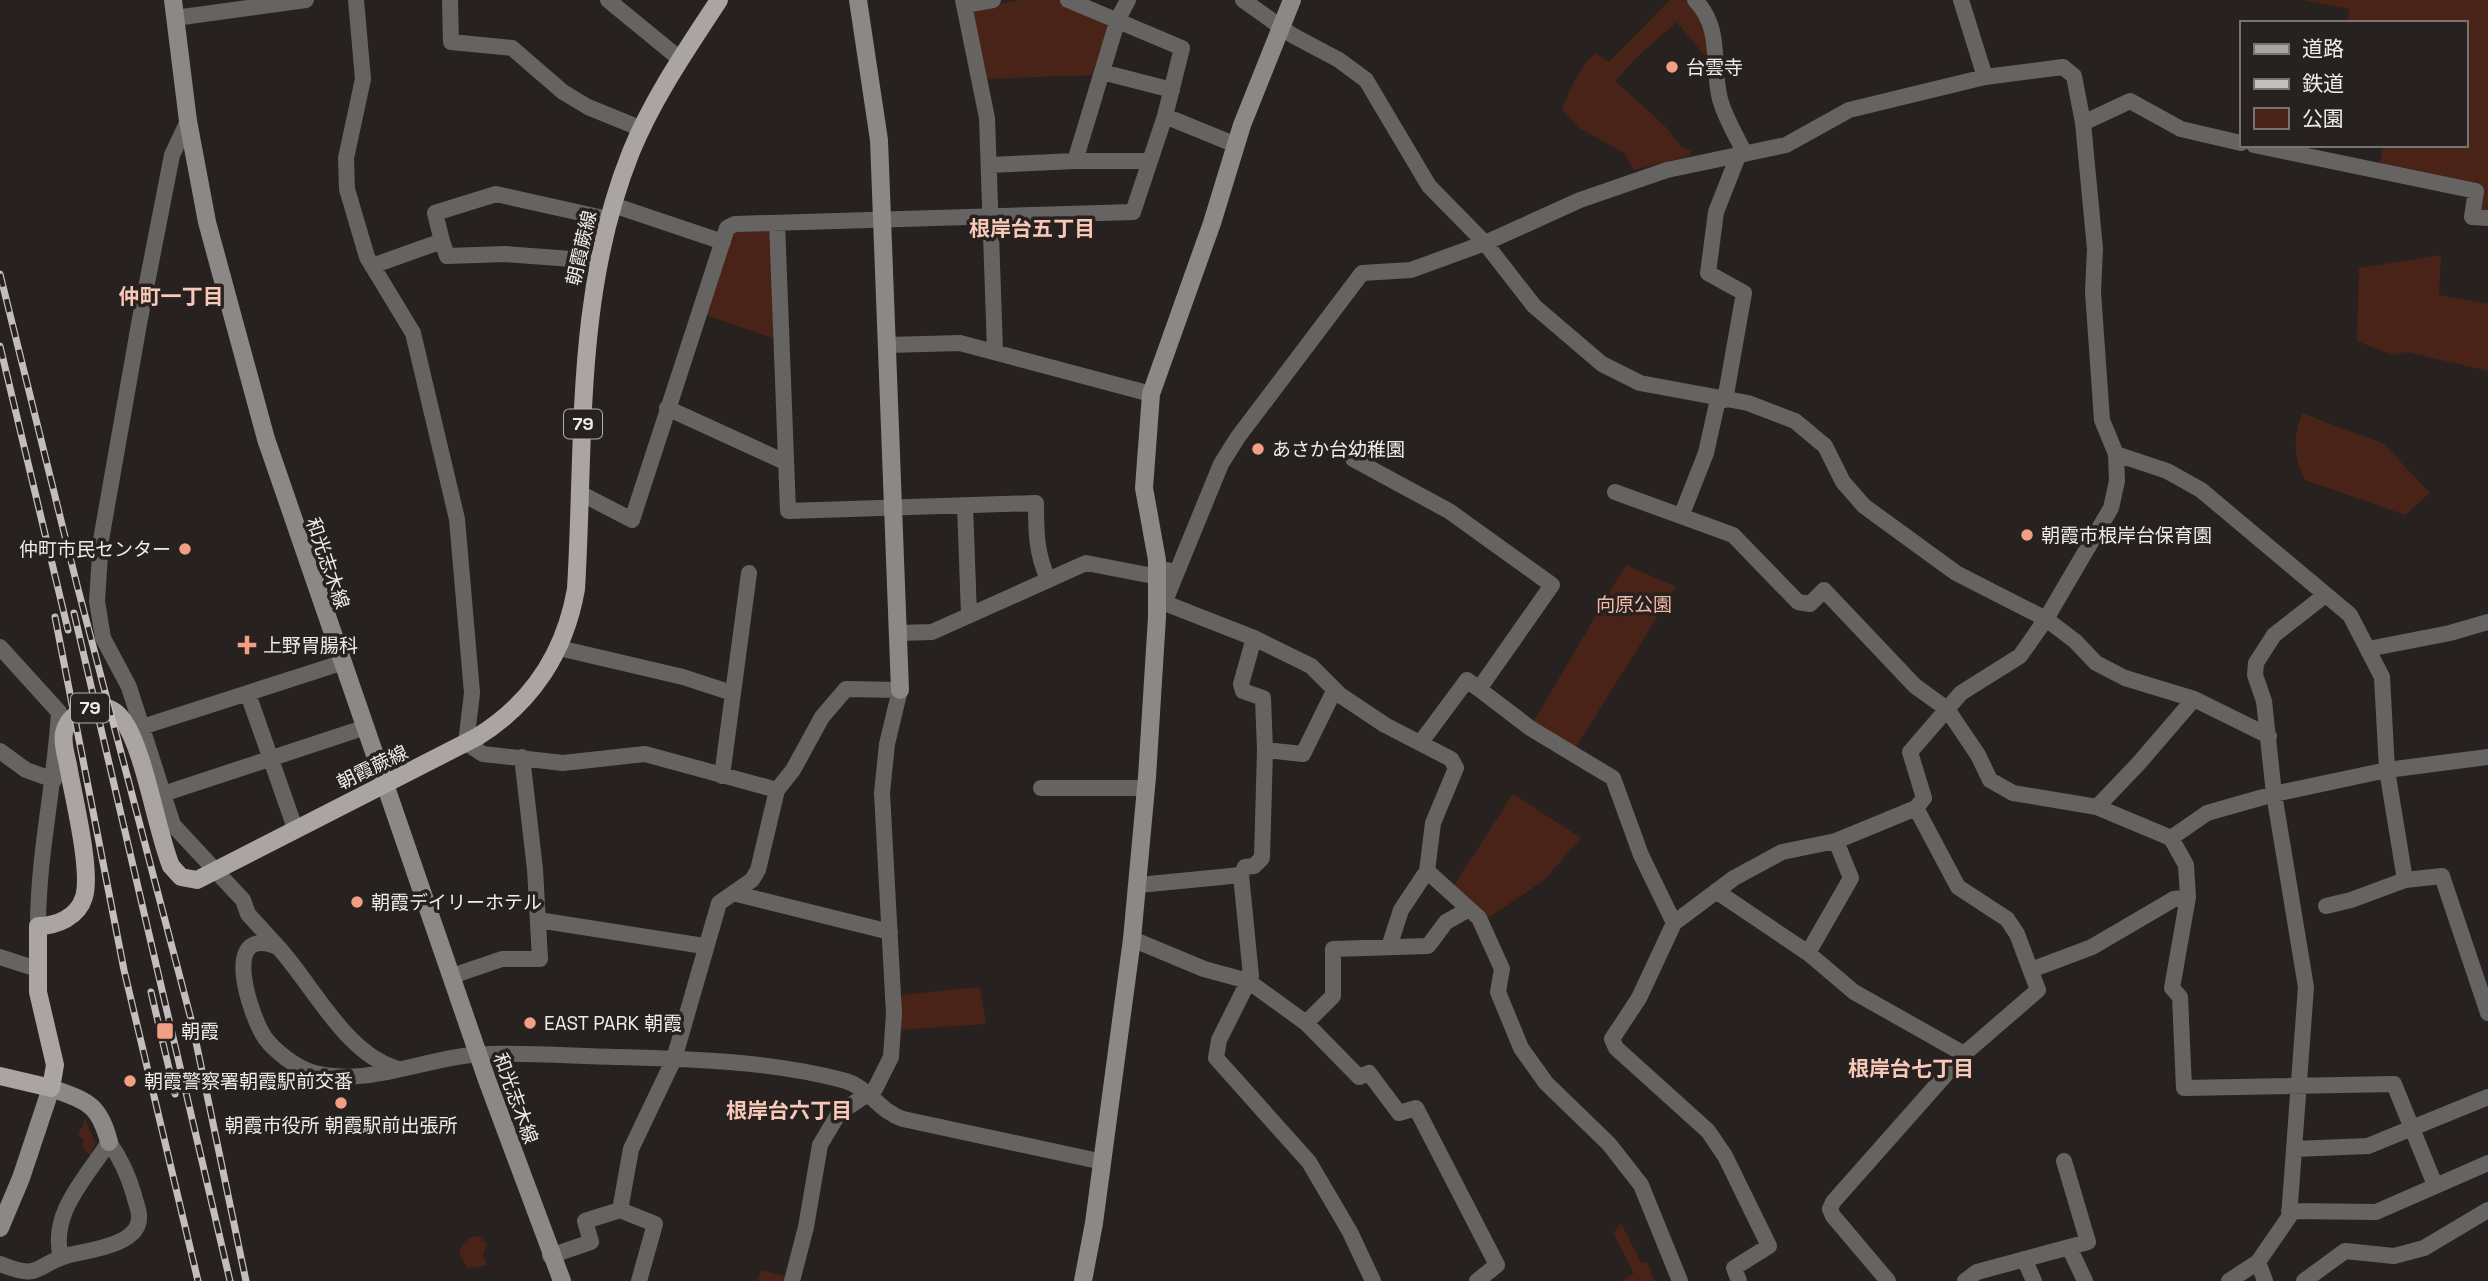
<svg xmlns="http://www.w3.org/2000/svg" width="2488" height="1281" viewBox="0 0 2488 1281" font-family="'Space Grotesk','Noto Sans JP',sans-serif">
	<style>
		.green { fill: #492317 }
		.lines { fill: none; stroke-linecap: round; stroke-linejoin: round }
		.street { stroke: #666463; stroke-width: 16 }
		.secondary { stroke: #8c8887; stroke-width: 18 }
		.primary { stroke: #aaa4a2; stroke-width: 18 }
		.rail-casing { stroke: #c3bebd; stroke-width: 7 }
		.rail { stroke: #272220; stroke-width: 4.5; stroke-dasharray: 13; stroke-linecap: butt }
		.poi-dot { fill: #f39f84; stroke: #272220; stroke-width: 2.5 }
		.labels { text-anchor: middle; stroke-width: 7; stroke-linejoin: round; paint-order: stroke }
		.shield { fill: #272220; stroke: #b4afae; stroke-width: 2 }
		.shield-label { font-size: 18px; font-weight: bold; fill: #f0eceb }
		.poi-label { font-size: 19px; fill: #f0eceb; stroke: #272220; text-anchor: start }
		.street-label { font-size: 19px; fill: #f0eceb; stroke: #272220 }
		.park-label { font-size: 19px; fill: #f3b9a6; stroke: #272220 }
		.neighbourhood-label { font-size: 21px; font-weight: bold; fill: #f9c8b9; stroke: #272220 }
	</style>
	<rect width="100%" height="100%" fill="#272220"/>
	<path class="green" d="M1020,0H1061L1109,24L1092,75L986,79L973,15L976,9Z
		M1670,0H1685L1700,15L1710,52L1705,56L1677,22L1639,55L1615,81L1665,126L1682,147L1691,151L1690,156L1634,170L1624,153L1581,129L1562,110C1570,88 1578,70 1595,53L1609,62Z
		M2304,0H2488V218L2472,217L2476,192L2378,171L2384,145H2465V23H2347L2349,9Z
		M739,230H766L771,234L775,339L706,315L733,234Z
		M2441,255L2439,295L2488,304V371L2407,352L2392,355L2357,341L2359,268Z
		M2302,413L2384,444L2430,493L2405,515L2305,480C2293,455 2293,439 2302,413Z
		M1626,565L1676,587L1576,747L1533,722Z
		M1513,794L1581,838L1544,880L1487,919L1482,910L1454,885Z
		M980,987L986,1024L899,1030V995Z
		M85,1119L95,1142L91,1156L82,1147L84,1139L78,1136Z
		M1621,1223L1641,1262L1648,1263L1654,1281H1622L1634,1273L1613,1233Z
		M479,1236L487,1244L483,1254L487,1265L468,1269L459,1253C463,1242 467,1237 479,1236Z
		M761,1270L785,1276L784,1281H757Z"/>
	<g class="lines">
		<path class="street" d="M356,0L363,79L346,158L347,189L367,257L413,333L457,519L472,693L466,743L483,754L563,763L645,754L777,790
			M450,0L451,42L512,48L563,92L588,107L642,129
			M608,0L680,59
			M963,0L987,118L995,350
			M1128,0L1118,19L1075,161H1148
			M1243,0L1292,35L1339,60L1366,80L1429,186L1485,243L1534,306L1602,364L1640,383L1748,403L1795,421L1825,446L1843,482L1864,506L1956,573L2046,619L2075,641L2096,663L2125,678L2194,699L2269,736
			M1695,0C1723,29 1711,64 1720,99C1725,118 1737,137 1745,154
			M1961,0L1985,77
			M965,5L993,0
			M175,18L306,0
			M1102,72L1172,90
			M1165,116L1236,145
			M188,121L172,155L139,324L101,540L97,601L103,638L129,687L173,825L243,900L248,914L278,947
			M2083,123L2130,101L2181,129L2241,143
			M2254,145L2476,191L2472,217L2488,218
			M989,165L1075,161
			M613,205L723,242
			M777,223L788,511L1036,503C1036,531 1036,553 1048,579
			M442,241L447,256L505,254L598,261
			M372,266L442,241L435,213L496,194L608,219
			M888,345L960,343L1151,394
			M1725,400L1744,293L1708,273L1716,212L1738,156
			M667,408L785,462
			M2116,454L2167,471L2201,490L2350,615L2382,677L2387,770L2405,880
			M1353,459L1449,511L1552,585L1479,689L1467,680L1421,742
			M1615,492L1733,535L1798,602L1810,604L1824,590L1915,686L1947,709L1978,755L1990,780L2013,793L2097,807L2171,838L2186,865L2188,897L2172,988L2180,997L2184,1088L2394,1084L2435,1185
			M580,493L632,520L727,228L735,224L1133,212L1165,116L1182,48L1068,0
			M965,506L969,615
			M1682,514L1706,453L1718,399
			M1157,600L1254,638L1311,666L1340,695L1385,725L1451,759L1456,768L1433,823L1427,871L1479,918L1502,969L1498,992L1521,1048L1546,1083L1609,1144L1641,1185L1680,1281
			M1165,601L1221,464L1238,437L1362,273L1411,270L1485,243L1580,200L1667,170L1786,145L1849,110L1985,77L2063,67L2074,76L2083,123L2095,249L2093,292L2102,420L2116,454L2117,481L2111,508L2046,619L2020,656L1961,693L1910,752L1924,798L1916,808L1836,841L1782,852L1734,878L1674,923L1639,998L1612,1039L1616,1048L1708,1131L1725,1156L1769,1246L1734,1268L1739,1281
			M898,633L932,632L1086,563L1148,575L1167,570
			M1254,638L1241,684L1243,691L1263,698L1265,750
			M0,647L59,712C55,784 38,854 38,926
			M559,648L683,677L732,693
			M2368,649L2450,633L2488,622
			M1479,689L1530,728L1613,778L1641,855L1674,923
			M248,694L295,828
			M142,727L341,663
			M0,751L26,770L54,780
			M722,776L749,573
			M1041,788H1146
			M163,794L363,728
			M2097,807L2139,763L2194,699
			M2171,838L2207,813L2274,794L2387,770L2488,757
			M1241,875L1251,976L1219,1040L1216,1058L1309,1162L1350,1232L1373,1281
			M1139,885L1241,875L1245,867L1254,866L1262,858L1265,750L1303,754L1334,691
			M1716,891L1808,953L1854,992L1964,1054L2038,990L2017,934L2007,919L1958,887L1916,808
			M733,893L890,932
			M2326,906L2351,900L2405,880L2442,876L2488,1013
			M538,920L704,946
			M1132,939L1204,969L1248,981L1306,1023L1359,1077L1369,1073L1399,1113L1416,1108L1497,1265L1477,1281
			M1389,947L1401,910L1427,871
			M1808,953L1851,878L1836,841
			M0,957L37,969
			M2031,970L2092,947L2174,899L2188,897
			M452,976L502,959H540L535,869L522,757
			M1306,1023L1333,996V949L1428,946L1446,922L1469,909
			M398,1069C345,1054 313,985 278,947C219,923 250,1015 265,1038C275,1051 295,1067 311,1072C371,1089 430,1054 489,1054C531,1053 573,1056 616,1057C692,1059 772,1061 846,1081C869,1088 880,1112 903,1119L1103,1162
			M2294,1149L2368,1146L2488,1097
			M620,1210L655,1224L639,1281
			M2289,1211L2376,1212L2488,1163
			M2069,1247L2085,1281
			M550,1256L591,1242L585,1221L620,1210L631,1149L674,1059L719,903L752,880L758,870L777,790L793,770L822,717L846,689L900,690L887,744L882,793L894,1014L891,1057L875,1089L839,1113L820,1145L806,1227L792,1281
			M2024,1259L2034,1281
			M2258,1262L2265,1281
			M0,1264C42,1281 34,1265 69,1255C89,1250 141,1245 139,1216C139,1209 135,1201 134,1195C128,1174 121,1159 109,1142C87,1177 49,1213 61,1258
			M1888,1281L1833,1216L1830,1209L1833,1202L1964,1054
			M1965,1281L1977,1272L2088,1242L2064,1161
			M2229,1281L2258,1262L2289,1217L2306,987L2274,794L2264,701L2255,675L2256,663L2274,635L2324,596
			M2304,1281L2345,1251L2394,1256L2424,1248L2488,1210"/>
		<path class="secondary" d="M173,0L188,121L207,222L266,439L487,1080L562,1281
			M858,0L879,140L900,690
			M0,1228L21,1178L51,1088C86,1101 99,1103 109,1142
			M1083,1281L1094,1223L1132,939L1147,777L1157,617V560L1144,488L1151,394L1212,223L1242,125L1292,0"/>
		<path class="primary" d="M0,1076L51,1088L55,1065L38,992V926C57,926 78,917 84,897C92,870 73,796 68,765C66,755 62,743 64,733C68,716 83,707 100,707C109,707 117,712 122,719C144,747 156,829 171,866L181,877L197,880L477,737C532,703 565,652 576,589C585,440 574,294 631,152C653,98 687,49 719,0"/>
		<g class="rail-casing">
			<path id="rail" d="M0,274L77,585L192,1023L246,1281
				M0,346L68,630
				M74,613L230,1281
				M55,617L124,970L198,1281
				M151,992L175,1094"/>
		</g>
		<use href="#rail" class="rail"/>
	</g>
	<g class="poi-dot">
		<circle cx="1672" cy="67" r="7"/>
		<circle cx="1258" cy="449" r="7"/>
		<circle cx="2027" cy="535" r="7"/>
		<circle cx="185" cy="549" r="7"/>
		<path d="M243.5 634.5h7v7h7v7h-7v7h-7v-7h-7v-7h7z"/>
		<circle cx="357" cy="902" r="7"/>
		<circle cx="530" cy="1023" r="7"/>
		<rect x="156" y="1022" width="18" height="18" rx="3.5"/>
		<circle cx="130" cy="1081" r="7"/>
		<circle cx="341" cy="1103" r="7"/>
	</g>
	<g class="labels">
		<g class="shield">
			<rect x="564" y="409.5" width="38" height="29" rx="5"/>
			<rect x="71" y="693.5" width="38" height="29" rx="5"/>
		</g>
		<g class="shield-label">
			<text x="583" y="430">79</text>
			<text x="90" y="714">79</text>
		</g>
		<g class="poi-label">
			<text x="1686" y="74">台雲寺</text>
			<text x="1272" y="456">あさか台幼稚園</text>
			<text x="2041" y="542">朝霞市根岸台保育園</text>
			<text x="171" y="556" text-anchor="end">仲町市民センター</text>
			<text x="263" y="652">上野胃腸科</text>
			<text x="371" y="909">朝霞デイリーホテル</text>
			<text x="544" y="1030">EAST PARK 朝霞</text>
			<text x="181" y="1038">朝霞</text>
			<text x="144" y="1088">朝霞警察署朝霞駅前交番</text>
			<text x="341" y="1132" text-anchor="middle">朝霞市役所 朝霞駅前出張所</text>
		</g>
		<g class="street-label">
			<text transform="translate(581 248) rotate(-77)" y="7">朝霞蕨線</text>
			<text transform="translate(328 563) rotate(71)" y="7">和光志木線</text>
			<text transform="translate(372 767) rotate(-26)" y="7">朝霞蕨線</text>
			<text transform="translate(516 1098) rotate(70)" y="7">和光志木線</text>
		</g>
		<g class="park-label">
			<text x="1634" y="611">向原公園</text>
		</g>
		<g class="neighbourhood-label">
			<text x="1032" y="236">根岸台五丁目</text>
			<text x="171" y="304">仲町一丁目</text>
			<text x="1911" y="1076">根岸台七丁目</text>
			<text x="789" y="1118">根岸台六丁目</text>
		</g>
	</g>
	<rect x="2240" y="21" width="228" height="126" fill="#272220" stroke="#777371" stroke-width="2"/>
	<rect x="2254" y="44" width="35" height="10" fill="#aaa4a2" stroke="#777371" stroke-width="2"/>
	<text x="2302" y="56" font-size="21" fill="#f0eceb">道路</text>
	<rect x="2254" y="79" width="35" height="10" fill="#c3bebd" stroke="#777371" stroke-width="2"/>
	<text x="2302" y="91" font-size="21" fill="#f0eceb">鉄道</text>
	<rect x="2254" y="108" width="35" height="21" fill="#492317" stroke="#777371" stroke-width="2"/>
	<text x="2302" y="126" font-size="21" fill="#f0eceb">公園</text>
</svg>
